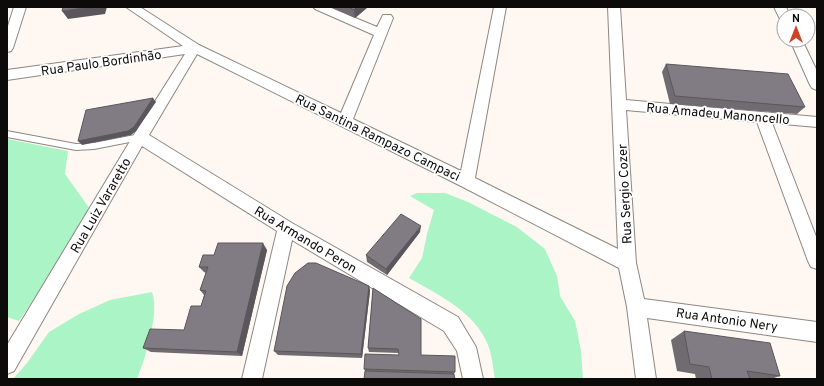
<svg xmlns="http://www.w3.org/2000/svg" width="824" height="386" viewBox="0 0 824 386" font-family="Overpass,sans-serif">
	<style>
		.green { fill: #abf4c5 }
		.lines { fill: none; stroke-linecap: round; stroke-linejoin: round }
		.service-casing { stroke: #8e8782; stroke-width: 2 }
		.minor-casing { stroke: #8e8782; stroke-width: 2 }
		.service { fill: #fff; fill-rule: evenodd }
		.minor { fill: #fff; fill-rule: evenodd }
		.wall { fill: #6f6b71 }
		.shaded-wall { fill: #5a575c }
		.building { fill: #817c83; stroke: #5a575c }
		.labels { text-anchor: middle; stroke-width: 3.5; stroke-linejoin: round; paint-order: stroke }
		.street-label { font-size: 13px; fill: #0d0b09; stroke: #fff }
	</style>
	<rect width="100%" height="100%" fill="#fff7f2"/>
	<path class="green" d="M7,139L68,151L65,174L90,209L74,239L19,321L7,317Z
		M417,193H445L468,202L517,227L545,249L557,276L560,296L575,321L581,351L583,379H495C493,368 492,355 488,345C475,312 439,295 409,278L422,258L427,234L434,210L410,196Z
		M152,292C160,312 145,359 137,379H13L27,363L49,332L79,314L110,300Z"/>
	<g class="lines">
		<g class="service-casing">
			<path id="service" d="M7,131L76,144L94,143L140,134L144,137L140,140L94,149L76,150L7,137Z"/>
		</g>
		<g class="minor-casing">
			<path id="minor" d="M14,7H26L13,48L11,51L7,52V29Z
				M126,7H140L199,45L341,113L374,35L315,9L313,7H329L377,27L383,15H391L393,18L353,119L461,171L494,7H506L475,178L618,249L608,7H620L626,100L817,117V127L772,123L817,239V269L811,267L808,261L757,122L626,110L636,263L644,299L817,322V342L647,318L656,379H636L627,307L619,268L461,186L197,54L149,135L292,223L458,317L476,347L483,379H463L457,351L444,331L292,240L262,379H242L277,231L142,146L14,371L7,374V345L135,133L185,54L7,80V70L183,46Z
				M774,7H786L790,16H784V20L780,19Z
				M790,40H802L817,71V90L812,88L810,85Z"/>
		</g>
		<use href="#service" class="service"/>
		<use href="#minor" class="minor"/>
	</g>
	<path class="wall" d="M330,7H368L355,18Z
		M666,64L805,107L797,114L670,104L662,72Z
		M420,232L387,275L367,262L366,255Z
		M267,250L242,356L151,352L143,348L184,330L201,306L204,295L200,290L206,273L204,272L199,267L214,255Z
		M369,286L370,291L362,358L278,355L274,351Z
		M373,288L421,355L455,372L454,374L365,371L364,369L399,355V353L369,352L368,348Z
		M684,331L780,376L771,379H696L695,374L677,371L671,340Z"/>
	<path class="shaded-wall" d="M91,7H107L105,14L68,19L62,11Z
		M357,7H368L355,18L354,10Z
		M153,98L156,102L136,131L131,135L82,145L78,141Z
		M421,226L420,232L387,275L386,269Z
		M263,243L267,250L242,356L237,352Z
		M369,286L370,291L362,358L361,354Z"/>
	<path class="building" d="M63,7H91L62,11Z
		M348,7H357L354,10Z
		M666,64L788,74L805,107L675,96Z
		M153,98L134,127L128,131L78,141L86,110Z
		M401,214L421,226L386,269L366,255Z
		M218,243H263L237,352L143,348L150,329L184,330L191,306H201L206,291L200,290L208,267H199L203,255H214Z
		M308,263H316L369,286L361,354L274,351L287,286L295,273Z
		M373,288L421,319V355L455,356V372L364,369L365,354L399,355L398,349L368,348Z
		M684,331L770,343L780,376L747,371L750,379H712L709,367L690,364Z
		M365,371L454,374L455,379H364Z"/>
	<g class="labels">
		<g class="street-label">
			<text transform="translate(101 62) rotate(-8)" y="5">Rua Paulo Bordinhão</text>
			<text transform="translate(718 113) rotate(5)" y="5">Rua Amadeu Manoncello</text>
			<text transform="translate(378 137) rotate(26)" y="5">Rua Santina Rampazo Campaci</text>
			<text transform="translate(624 194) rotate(-93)" y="5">Rua Sergio Cozer</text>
			<text transform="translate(100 205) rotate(-60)" y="5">Rua Luiz Vararetto</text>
			<text transform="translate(306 239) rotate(31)" y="5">Rua Armando Peron</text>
			<text transform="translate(727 319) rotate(8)" y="5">Rua Antonio Nery</text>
		</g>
	</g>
	<rect width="824" height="386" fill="none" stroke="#0d0b09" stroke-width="16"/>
	<g transform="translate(796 28)"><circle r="19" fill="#ffffff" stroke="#9e9d9d"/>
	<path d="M0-3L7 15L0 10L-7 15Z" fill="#ce4325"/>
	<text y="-6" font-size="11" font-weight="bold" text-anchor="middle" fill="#0d0b09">N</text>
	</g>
</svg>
